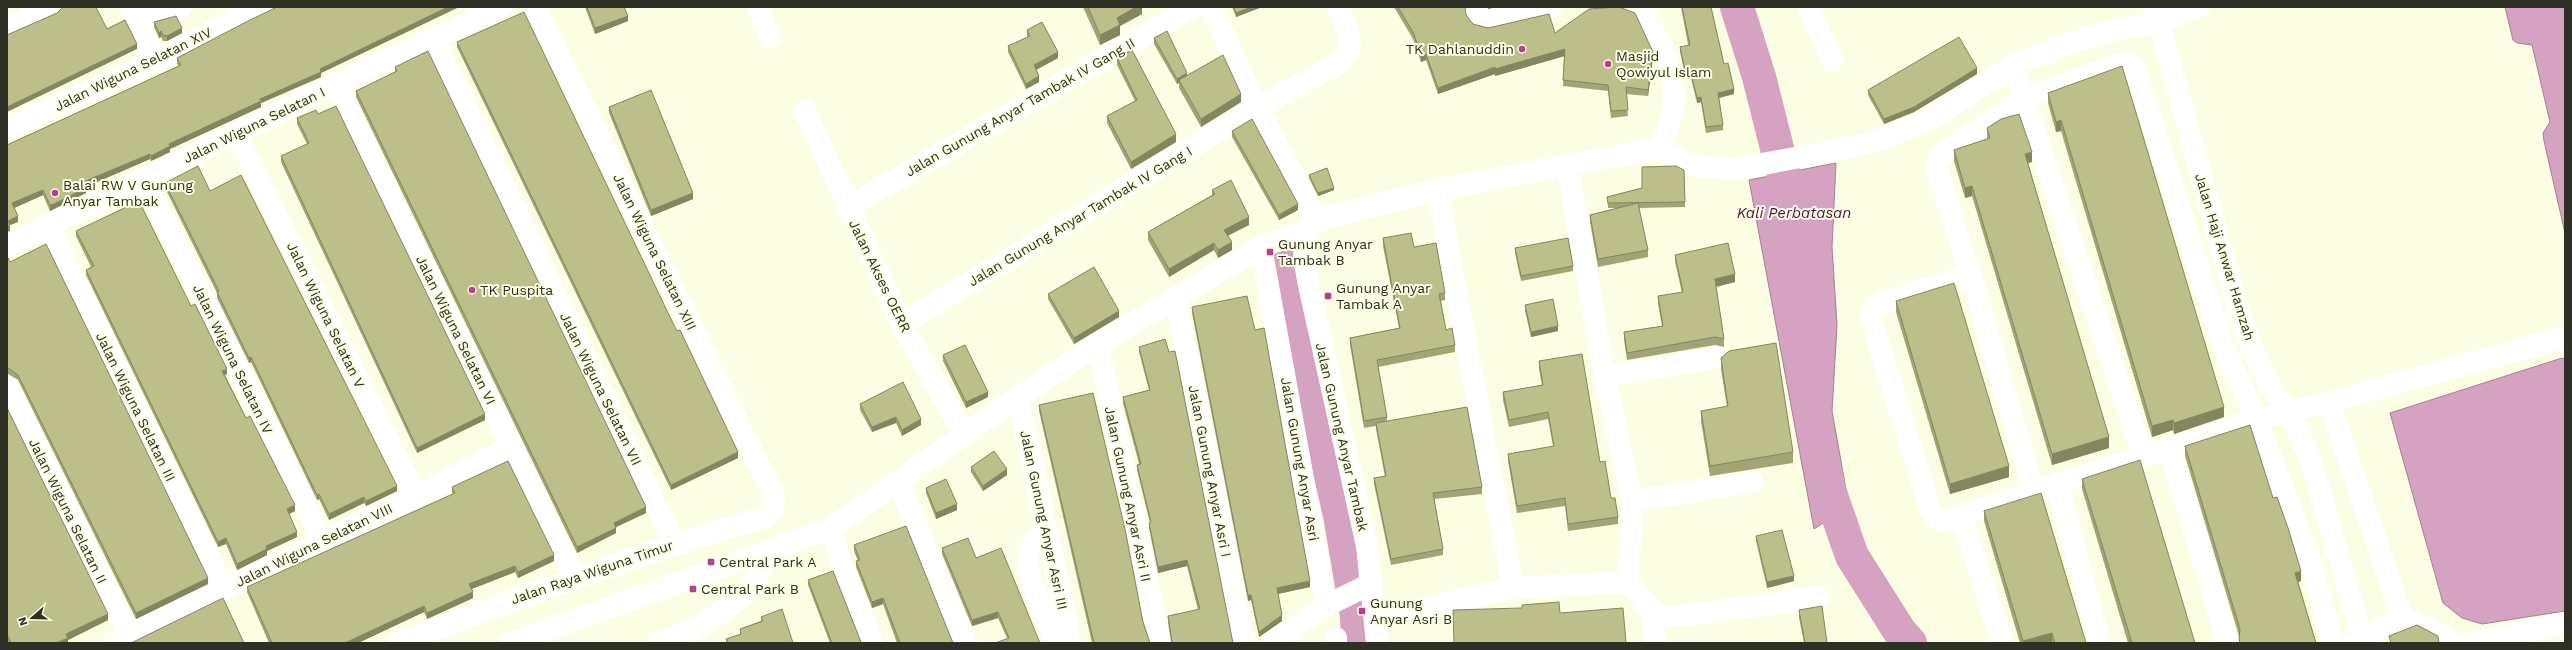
<svg xmlns="http://www.w3.org/2000/svg" width="2572" height="650" viewBox="0 0 2572 650" font-family="'Work Sans',sans-serif">
	<style>
		.water { fill: #d5a3c1; stroke: #a38092 }
		.lines { fill: none; stroke-linecap: round; stroke-linejoin: round }
		.river { stroke: #d5a3c1; stroke-width: 34 }
		.minor { stroke: #fff; stroke-width: 22 }
		.wall { fill: #a2a476 }
		.shaded-wall { fill: #848660 }
		.building { fill: #bcbf89; stroke: #848660 }
		.poi-dot { fill: #b73e93; stroke: #fcfee3; stroke-width: 1.5 }
		.labels { text-anchor: middle; stroke-width: 4; stroke-linejoin: round; paint-order: stroke }
		.poi-label { font-size: 14px; fill: #2e2f25; stroke: #fcfee3; text-anchor: start }
		.street-label { font-size: 14px; fill: #2e2f25; stroke: #fcfee3 }
		.water-label { font-size: 15px; font-style: italic; fill: #50153f; stroke: #fcfee3 }
	</style>
	<rect width="100%" height="100%" fill="#fcfee3"/>
	<path class="water" d="M2505,7H2565V233L2544,141L2543,133L2550,122L2532,45L2517,43L2513,40Z
		M1836,163L1832,247L1837,325L1832,411L1849,506L1814,529L1749,180Z
		M2562,358L2565,359V611L2482,624L2462,618L2443,603L2390,413Z"/>
	<g class="lines">
		<path class="river" d="M1737,7L1759,77L1795,219
			M1278,250L1340,515L1357,616L1358,643
			M1825,470L1829,490L1852,556L1900,632L1910,643"/>
		<path class="minor" d="M130,7L156,61
			M758,7L770,37
			M1211,7L1257,107L1317,220
			M1475,7L1478,19L1486,22L1551,7
			M1643,7C1668,63 1691,89 1658,148
			M1809,7L1832,60
			M2155,8L2238,309L2252,348L2269,384L2289,412L2311,460L2363,643
			M137,19L181,7
			M7,28L52,7
			M434,40L674,543
			M2013,65L2143,456
			M336,84L575,577
			M805,111L902,324L965,436
			M7,129L156,61L258,7
			M236,134L416,496
			M1567,164L1605,377L1632,501L1628,582
			M144,179L323,540
			M1437,190L1513,588
			M847,208L1193,7
			M48,225L224,589
			M1305,231L1304,258L1309,285L1367,546L1377,643
			M7,246L336,84L501,7
			M1261,247L1326,606L1272,643
			M1971,275L1885,302L1874,308L1871,319L1931,511L1936,518L1943,521L2257,420L2329,402L2565,337
			M1176,299L1244,643
			M902,324L1257,107L1342,62C1358,43 1346,28 1338,7
			M1098,344L1160,643
			M1605,377L1717,357
			M7,386L130,636
			M1018,397L1071,643
			M2329,402L2402,617L2457,643
			M2169,447L2228,643
			M898,481L966,643
			M2057,483L2100,643
			M2034,492L1971,275L1936,168L1939,159L1946,151L2026,98L2119,64L2128,63L2135,68L2225,351L2257,420L2309,557L2333,643
			M1632,501L1752,482
			M1961,515L2002,643
			M831,528L839,558L873,643
			M1046,533C1040,538 1032,542 1029,550C1022,568 1048,625 1056,643
			M1326,606L1372,583
			M1652,610L1655,643
			M1375,619L1513,588L1628,582L1652,610L1660,616H1682L1819,597
			M1336,638V643
			M115,643L416,496L512,446
			M399,643C520,597 641,553 766,517L773,509L774,496L535,7
			M511,643L831,528L1018,397L1098,344L1261,247L1305,231L1317,220L1437,190L1658,148L1694,166L1736,169L1854,147L1879,140L1933,118L2013,65L2079,40L2115,30L2157,22L2199,7
			M659,643C690,633 739,607 756,579C761,571 763,561 766,553
			M2352,643L2402,617
			M2472,643L2565,623"/>
	</g>
	<path class="wall" d="M277,7H459L321,73V77L261,103V107L170,149V152L151,161L150,159L86,187V193L50,211L43,195L14,208L18,222L10,225V231L7,145L179,66L177,64V58Z
		M585,7H624L628,21L595,34Z
		M1083,7H1142V14L1120,26V35L1100,45Z
		M1232,7H1262L1236,17Z
		M1394,7H1465L1466,15L1473,24L1488,28L1555,33L1653,58L1648,96L1626,94L1628,116L1611,118L1608,91L1563,86L1564,56L1495,76V74L1438,94L1426,60L1421,62L1413,39Z
		M1681,7H1711L1724,64L1734,94L1719,98L1723,125V130L1706,133L1701,102L1697,103L1690,74L1685,75L1680,52V47L1688,45Z
		M154,22L182,33L167,41H163L161,37L159,38L154,27Z
		M1027,30L1058,58L1036,70L1039,82L1026,89L1008,52V46L1027,37Z
		M1154,38L1187,75L1241,102L1201,127L1179,88V83L1177,84L1154,44Z
		M457,42L670,317L738,458L671,490L457,47Z
		M1117,58L1176,142L1131,169L1107,123V116L1135,101L1117,65Z
		M395,67L646,513L616,527V533L577,553L356,97V91L395,72Z
		M1977,74L1914,112L1884,124L1868,95V90Z
		M2048,93L2224,417L2174,434L2173,430L2152,437L2061,131L2056,132L2048,103Z
		M609,107L693,199L651,216L609,113Z
		M297,118L485,420L417,453L281,162V156L307,144L297,124Z
		M1987,128L2032,162L2028,163L2109,448L2052,465L1972,196L1965,198L1954,161V150L1987,139Z
		M1232,131L1298,210L1279,220L1232,137Z
		M1684,170L1685,207L1639,208L1648,250V257L1598,267L1590,222V215L1618,208H1608L1607,197L1642,188Z
		M1309,175L1334,190L1318,196L1309,178Z
		M165,183L210,191L397,491L366,506L364,503L329,520L319,499L317,500L251,362L249,363L217,298V293L165,188Z
		M1212,190L1249,225L1228,236L1232,250L1218,258L1214,250L1169,277L1148,240V232L1212,195Z
		M76,231L191,306L227,374L225,375L246,418L295,511L289,514L297,537L267,551V555L237,570L226,544L218,547L86,275V270L91,267L76,236Z
		M1383,238L1414,247L1445,293V300L1441,301L1446,330L1455,345V352L1378,367L1387,417V421L1482,487V494L1434,499L1443,549V555L1391,565L1374,484V478L1385,477L1376,429V426L1364,428L1350,345V338L1399,328L1383,246Z
		M1515,248L1573,266V271L1521,281L1515,253Z
		M1675,255L1735,282L1716,287L1724,339V347L1715,345L1627,360L1624,340V332L1662,326L1658,304V296L1682,293L1675,262Z
		M7,259L10,262L208,584L136,619L18,380L8,374H7Z
		M1048,294L1119,317L1074,344L1048,299Z
		M1896,301L2009,477L1950,494L1896,312Z
		M1525,305L1558,331L1531,337L1525,311Z
		M1192,307L1310,587L1278,594L1282,621L1259,637L1251,600L1248,601L1192,313Z
		M1139,347L1233,643L1171,642L1168,622V616L1198,610L1187,566L1158,573L1149,528V523H1150L1137,470V465L1139,464L1123,403V397L1149,390L1139,352Z
		M943,355L988,397L966,408L943,361Z
		M1721,358L1793,452V463L1710,476L1701,421V411L1727,407L1721,369Z
		M1539,361L1600,462L1611,498L1618,517V524L1568,531L1565,506L1517,513L1508,461V454L1553,446L1548,419L1509,427L1503,400V392L1542,385L1539,369Z
		M860,404L921,425L902,436L896,423L872,432L860,410Z
		M1039,405L1143,622L1150,643H1092L1039,411Z
		M7,408L108,620L68,640V643H8L7,640Z
		M2185,446L2273,498L2301,581L2298,582L2316,643H2239V636L2185,456Z
		M971,467L1007,475L983,491L971,472Z
		M2082,479L2195,643H2128L2082,489Z
		M452,487L554,561L518,578L515,572L472,589L473,598L427,619L424,612L358,643H269L247,592V587L453,494L452,493Z
		M926,488L957,510L936,519L926,493Z
		M1984,511L2086,643H2052V642L2048,643H2020L1984,521Z
		M1756,536L1794,581L1767,588L1756,541Z
		M854,545L953,643H897L883,604L872,608L856,567V561H858L854,551Z
		M942,548L976,558L1040,643L1007,638L998,618L972,626L942,554Z
		M808,580L861,642L862,643H830L808,585Z
		M1799,610L1827,643H1804L1799,618Z
		M761,617L793,643H726V639L740,635V629L761,621Z"/>
	<path class="shaded-wall" d="M448,7H459L321,73V77L261,103V107L170,149V152L151,161V156L169,144L320,69Z
		M1136,7H1142V14L1120,26V35L1100,45V35L1117,18Z
		M1251,7H1262L1236,17V13Z
		M1488,7H1496L1488,9Z
		M628,16V21L595,34V28Z
		M182,28V33L167,41V36Z
		M161,31V37L159,38V33Z
		M137,44V49L7,112V107Z
		M1565,49V56L1495,76V69Z
		M1058,52V58L1034,71V65Z
		M1653,52V58L1648,96V90Z
		M1426,54V60L1421,62V55Z
		M1495,67V74L1438,94V88Z
		M1977,68V74L1914,112L1884,124V119Z
		M1187,73V79L1179,80V83L1177,84V79Z
		M1039,76V82L1026,89V84Z
		M1734,89V94L1718,98V93Z
		M1241,94V102L1201,127V119Z
		M1701,97V102L1697,103V98Z
		M2061,120V131L2056,132V122Z
		M1176,134V142L1131,169V162Z
		M2032,152V162L2025,164V154Z
		M150,154V159L83,188V182Z
		M1972,186V196L1965,198V188Z
		M86,188V193L50,211V205Z
		M1334,188V190L1318,196V193Z
		M43,190V195L12,209V203Z
		M693,193V199L651,216V210Z
		M1298,204V210L1279,220V215Z
		M18,216V222L10,225V231L7,232V227L8,221Z
		M1249,217V225L1224,237V230Z
		M1232,242V250L1218,258V250Z
		M1214,243V250L1169,277V269Z
		M1735,274V282L1715,287V279Z
		M1119,311V317L1074,344V338Z
		M1558,326V331L1531,337V332Z
		M251,357V362L249,363V358Z
		M227,369V374L222,376V371Z
		M988,392V397L966,408V402Z
		M2224,407V417L2174,434V423Z
		M485,414V420L417,453V448Z
		M896,417V423L872,432V427Z
		M921,419V425L902,436V430Z
		M2173,420V430L2152,437V426Z
		M2109,437V448L2052,465V454Z
		M738,452V458L671,490V485Z
		M2009,466V477L1950,494V484Z
		M1007,469V475L983,491V486Z
		M397,486V491L366,506V501Z
		M319,494V499L317,500V495Z
		M364,497V503L329,520V514Z
		M957,504V510L936,519V513Z
		M295,505V511L287,515V509Z
		M646,507V513L614,528V523Z
		M616,528V533L577,553V547Z
		M297,532V537L267,551V555L237,570V564L266,546Z
		M226,538V544L218,547V542Z
		M554,555V561L518,578V572Z
		M1187,560V566L1158,573V567Z
		M515,566V572L469,590V584Z
		M2301,571V581L2295,583V573Z
		M1794,576V581L1767,588V582Z
		M208,578V584L136,619V613Z
		M1310,581V587L1277,594V588Z
		M473,592V598L427,619V613Z
		M1248,595H1251V600L1248,601Z
		M883,598V604L872,608V602Z
		M424,606V612L358,643H345Z
		M998,612V618L972,626V620Z
		M108,614V620L68,640V643H56L66,634Z
		M1282,615V621L1259,637V632Z
		M2052,633V642L2048,643H2023V641Z"/>
	<path class="building" d="M63,7H96L107,29L125,20L137,44L7,107V35L57,13Z
		M277,7H448L320,69L321,72L260,99L261,101L169,144L170,146L151,156L150,154L83,182L86,188L54,204L50,205L43,190L12,203L18,216L8,221L10,225L7,227V145L181,65L177,58L248,21Z
		M587,7H624L628,16L595,28Z
		M1088,7H1136L1117,18L1120,25L1100,35Z
		M1234,7H1251L1236,13Z
		M1398,7H1465L1466,15L1473,24L1488,28L1549,14L1555,33L1589,9L1619,7L1635,13L1653,52L1648,90L1626,87L1628,110L1611,111L1608,85L1563,80L1565,49L1495,69V67L1438,88L1426,54L1421,55L1413,32Z
		M1682,7H1711L1724,64L1728,63L1734,89L1718,93L1723,125L1706,127L1701,97L1697,98L1690,69L1685,70L1680,47L1690,45Z
		M524,12L670,317L677,331L680,330L738,452L671,485L457,42Z
		M176,16L182,28L167,36L163,35L161,31L159,33L154,22Z
		M1042,22L1058,52L1034,65L1039,76L1026,84L1008,46L1030,36L1027,30Z
		M1167,31L1187,73L1177,79L1154,38Z
		M1959,37L1977,68L1914,107L1884,119L1868,90Z
		M1132,50L1176,134L1131,162L1107,116L1137,100L1117,58Z
		M428,51L646,507L614,523L616,528L577,547L356,91L397,71L395,67Z
		M1223,55L1241,94L1201,119L1179,80Z
		M2122,66L2224,407L2174,423L2173,420L2152,426L2061,120L2056,122L2048,93Z
		M651,90L693,193L651,210L609,107Z
		M336,106L485,414L417,448L281,156L309,143L297,118L316,110L318,114Z
		M2019,114L2032,152L2025,154L2109,437L2052,454L1972,186L1965,188L1954,150L1990,138L1987,128L2001,119Z
		M1252,119L1298,204L1279,215L1232,131Z
		M198,166L210,191L241,175L397,486L366,501L364,497L329,514L319,494L317,495L251,357L249,358L217,292L219,291L165,183Z
		M1676,166L1684,170L1685,202L1608,203L1607,197L1642,188V167Z
		M1327,168L1334,188L1318,193L1309,175Z
		M1231,180L1249,217L1224,230L1232,242L1218,250L1214,243L1169,269L1148,232L1215,194L1212,190Z
		M139,201L191,306L195,304L227,369L222,371L246,418L250,416L295,505L287,509L297,532L266,546L267,549L237,564L226,538L218,542L86,270L94,266L76,231Z
		M1638,203L1648,250L1598,259L1590,215Z
		M1411,233L1414,247L1436,243L1445,293L1439,294L1446,330L1452,328L1455,345L1377,360L1387,417L1364,421L1350,338L1400,328L1383,238Z
		M1568,238L1573,266L1521,276L1515,248Z
		M1728,243L1735,274L1715,279L1724,339L1715,337L1627,353L1624,332L1663,326L1658,296L1683,292L1675,255Z
		M46,244L208,578L136,613L18,375L8,368H7V259L8,258L10,262Z
		M1094,267L1119,311L1074,338L1048,294Z
		M1954,283L2009,466L1950,484L1896,301Z
		M1247,296L1255,330L1264,328L1310,581L1277,588L1282,615L1259,632L1251,595H1248L1192,307Z
		M1553,299L1558,326L1531,332L1525,305Z
		M1165,339L1169,352L1175,351L1233,643H1170L1172,642L1168,616L1200,609L1187,560L1158,567L1149,523L1151,522L1137,465L1141,464L1123,397L1150,390L1139,347Z
		M1776,343L1793,452L1710,466L1701,411L1728,406L1721,358L1729,351Z
		M965,345L988,392L966,402L943,355Z
		M1582,354L1600,462L1605,461L1611,498H1615L1618,517L1568,524L1565,498L1517,506L1508,454L1554,446L1548,412L1509,420L1503,392L1543,385L1539,361Z
		M903,382L921,419L902,430L896,417L872,427L860,404Z
		M1093,393L1125,529L1143,622L1150,643H1094L1039,405Z
		M1467,407L1482,487L1433,493L1443,549L1391,559L1374,478L1386,476L1376,423Z
		M7,408L108,614L66,634L68,638L56,643H11L7,634Z
		M2250,425L2273,498L2277,497L2288,528L2301,571L2295,573L2316,643H2240L2239,638L2240,629L2185,446Z
		M994,451L1007,469L983,486L971,467Z
		M2140,460L2195,643H2132L2082,479Z
		M508,461L554,555L518,572L515,566L469,584L473,592L427,613L424,606L345,643H272L247,587L455,493L452,487Z
		M946,479L957,504L936,513L926,488Z
		M2041,493L2086,643H2055L2052,633L2023,641L1984,511Z
		M906,526L953,643H900L883,598L872,602L856,561L860,560L854,545Z
		M1782,530L1794,576L1767,582L1756,536Z
		M968,538L976,558L1001,548L1040,643H995L1009,638L998,612L972,620L942,548Z
		M833,571L861,642L862,643H832L808,580Z
		M223,598L244,643H131Z
		M1559,602L1560,613L1623,608L1626,643H1454L1453,610L1522,608V605Z
		M1822,606L1827,643H1805L1799,610Z
		M782,609L793,643H728L726,639L741,634L740,629L763,621L761,617Z
		M2417,625L2438,636L2439,643H2391L2389,636Z"/>
	<g class="poi-dot">
		<circle cx="1522" cy="49" r="4"/>
		<circle cx="1608" cy="64" r="4"/>
		<circle cx="55" cy="193" r="4"/>
		<rect x="1266" y="248" width="8" height="8" rx="2"/>
		<circle cx="472" cy="290" r="4"/>
		<rect x="1324" y="292" width="8" height="8" rx="2"/>
		<rect x="707" y="558" width="8" height="8" rx="2"/>
		<rect x="689" y="585" width="8" height="8" rx="2"/>
		<rect x="1358" y="607" width="8" height="8" rx="2"/>
	</g>
	<g class="labels">
		<g class="poi-label">
			<text x="1514" y="54" text-anchor="end">TK Dahlanuddin</text>
			<text x="1616" y="61">Masjid<tspan x="1616" dy="16">Qowiyul Islam</tspan></text>
			<text x="63" y="190">Balai RW V Gunung<tspan x="63" dy="16">Anyar Tambak</tspan></text>
			<text x="1278" y="249">Gunung Anyar<tspan x="1278" dy="16">Tambak B</tspan></text>
			<text x="1336" y="293">Gunung Anyar<tspan x="1336" dy="16">Tambak A</tspan></text>
			<text x="480" y="295">TK Puspita</text>
			<text x="719" y="567">Central Park A</text>
			<text x="701" y="594">Central Park B</text>
			<text x="1370" y="608">Gunung<tspan x="1370" dy="16">Anyar Asri B</tspan></text>
		</g>
		<g class="street-label">
			<text transform="translate(133 69) rotate(-26)" y="5">Jalan Wiguna Selatan XIV</text>
			<text transform="translate(1020 107) rotate(-30)" y="5">Jalan Gunung Anyar Tambak IV Gang II</text>
			<text transform="translate(254 125) rotate(-26)" y="5">Jalan Wiguna Selatan I</text>
			<text transform="translate(1080 216) rotate(-31)" y="5">Jalan Gunung Anyar Tambak IV Gang I</text>
			<text transform="translate(655 252) rotate(64)" y="5">Jalan Wiguna Selatan XIII</text>
			<text transform="translate(2225 257) rotate(73)" y="5">Jalan Haji Anwar Hamzah</text>
			<text transform="translate(880 276) rotate(64)" y="5">Jalan Akses OERR</text>
			<text transform="translate(326 315) rotate(64)" y="5">Jalan Wiguna Selatan V</text>
			<text transform="translate(456 330) rotate(64)" y="5">Jalan Wiguna Selatan VI</text>
			<text transform="translate(233 359) rotate(64)" y="5">Jalan Wiguna Selatan IV</text>
			<text transform="translate(601 389) rotate(64)" y="5">Jalan Wiguna Selatan VII</text>
			<text transform="translate(136 407) rotate(64)" y="5">Jalan Wiguna Selatan III</text>
			<text transform="translate(1342 437) rotate(77)" y="5">Jalan Gunung Anyar Tambak</text>
			<text transform="translate(1300 459) rotate(80)" y="5">Jalan Gunung Anyar Asri</text>
			<text transform="translate(1210 471) rotate(79)" y="5">Jalan Gunung Anyar Asri I</text>
			<text transform="translate(1128 494) rotate(78)" y="5">Jalan Gunung Anyar Asri II</text>
			<text transform="translate(68 511) rotate(64)" y="5">Jalan Wiguna Selatan II</text>
			<text transform="translate(1044 520) rotate(78)" y="5">Jalan Gunung Anyar Asri III</text>
			<text transform="translate(314 545) rotate(-26)" y="5">Jalan Wiguna Selatan VIII</text>
			<text transform="translate(592 572) rotate(-19)" y="5">Jalan Raya Wiguna Timur</text>
		</g>
		<g class="water-label">
			<text x="1794" y="218">Kali Perbatasan</text>
		</g>
	</g>
	<rect width="2572" height="650" fill="none" stroke="#2e2f25" stroke-width="16"/>
	<g transform="translate(32 618) rotate(250)" stroke="#fcfee3" stroke-width="3" paint-order="stroke">
	<path d="M0-3L7 15L0 10L-7 15Z" fill="#2e2f25"/>
	<text y="-6" font-size="11" font-weight="bold" text-anchor="middle" fill="#2e2f25">N</text>
	</g>
</svg>
